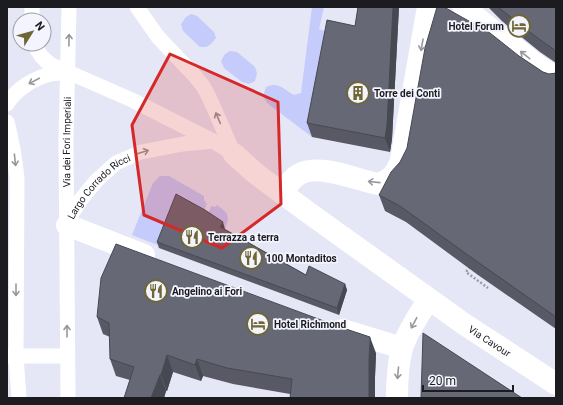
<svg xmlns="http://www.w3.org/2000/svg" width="563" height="405" viewBox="0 0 563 405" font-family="Roboto,sans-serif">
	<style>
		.green { fill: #c5cbfb }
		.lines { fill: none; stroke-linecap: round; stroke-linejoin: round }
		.path { stroke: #999aa5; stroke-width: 2.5; stroke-dasharray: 2 2; stroke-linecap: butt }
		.service { stroke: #fff; stroke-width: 15 }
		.pedestrian { stroke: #fff; stroke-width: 22 }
		.minor { stroke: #fff; stroke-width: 22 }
		.wall { fill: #585965 }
		.shaded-wall { fill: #474952 }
		.building { fill: #666875; stroke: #474952 }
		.oneway { stroke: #98989b }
		.marked { fill: #d62828; fill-opacity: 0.2; stroke: #d62828; stroke-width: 3; stroke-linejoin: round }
		.labels { text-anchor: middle; stroke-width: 3.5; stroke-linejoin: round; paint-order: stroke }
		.poi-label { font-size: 10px; font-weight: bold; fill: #1b1b20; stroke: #f3f4fd; text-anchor: start }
		.street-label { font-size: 10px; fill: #1b1b20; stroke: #f3f4fd }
	</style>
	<rect width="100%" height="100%" fill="#e5e7f6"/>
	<path class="green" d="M312,7H324L319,29L332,34L312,137L267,103L263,96L266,87C278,81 284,89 294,95L301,93Z
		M191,14L197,16L214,32L216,38L211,44L206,47H200L183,31L181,24L186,17Z
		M230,51L237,52L255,67L257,73L255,81L249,84L242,82L224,68L221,61L225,54Z
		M160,176H169L204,196V200L207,204L202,215L160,246L132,235L153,183Z
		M217,205C229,214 230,215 225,229L207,217L211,206L215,207Z"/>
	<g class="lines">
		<path class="path" d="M470,267L466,272L488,288"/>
		<g class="service">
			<path d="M137,7L158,37L194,75L203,86L209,97L234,154"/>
			<path d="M32,20V7"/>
			<path d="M35,44C38,54 43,60 52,65L132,100L213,141L234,154"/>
			<path d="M7,104C16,89 34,78 51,74C56,73 62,73 67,73"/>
			<path d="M7,122C12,141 15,159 17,178L16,356L19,398"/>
			<path id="s1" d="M68,222L73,212L82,198L96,181L116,163L141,152L183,144L213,141"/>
			<path d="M7,356H67"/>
			<path id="s2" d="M68,398L66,141L69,7"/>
		</g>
		<path class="pedestrian" d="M67,225L144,255
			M343,330L402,348"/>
		<g class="minor">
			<path d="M463,7L533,62L556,78"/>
			<path id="s3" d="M234,154L255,173L309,213L464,324L556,384"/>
			<path d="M282,193C287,187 291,179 298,175C318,162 356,180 378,184C391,181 397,172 401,160L428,7"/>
			<path d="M397,398C397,382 398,364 402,348C408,330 419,315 429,299"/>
		</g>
	</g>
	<path class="wall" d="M358,7H399L392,139L390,152L312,137L307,123L355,26Z
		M488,7H556V63L540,52L503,22Z
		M519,56L543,72L549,74L556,73V329L478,275L406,222L385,211L379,195Z
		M225,229L306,275L345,284L347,290L339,315L159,248L157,242Z
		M97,317L376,353L375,377L290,394L233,384L203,376L201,381L173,372L167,391H166L164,398H124L130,380L116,376L110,359V337L103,334Z"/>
	<path class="shaded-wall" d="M393,7H399L392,139L390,152L385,138Z
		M223,222L225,229L223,233L220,227Z
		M345,284L347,290L339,315L337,308Z
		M370,337L376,353L375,377V398H369V360Z
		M167,355L173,372L167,391L161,375Z
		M197,359L203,376L201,381L195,365Z
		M160,375L166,391L164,398H151Z"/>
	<path class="building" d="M358,7H393L387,125L385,138L307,123L327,20L355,26Z
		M437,7H444L490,33L519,56L543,72L549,74L556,73V317L472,258L400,206L379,195L391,172L400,162L407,148L425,48Z
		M498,7H556V51L535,36Z
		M176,194L205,210L223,222L220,227L306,275L309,266L345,284L337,308L157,242Z
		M116,244L340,327L370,337L369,360V398H290L292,379L227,368L197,359L195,365L167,355L161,375H160L151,398H124L134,367L110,359L109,323L97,317L101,278Z
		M423,333L522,398H421Z"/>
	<defs><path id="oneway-shaft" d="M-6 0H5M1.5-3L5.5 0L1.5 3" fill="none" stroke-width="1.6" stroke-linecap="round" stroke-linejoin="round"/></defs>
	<g class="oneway">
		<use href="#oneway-shaft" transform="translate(69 40) rotate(-89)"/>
		<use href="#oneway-shaft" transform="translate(422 45) rotate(100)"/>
		<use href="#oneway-shaft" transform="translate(525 55) rotate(-142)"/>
		<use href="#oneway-shaft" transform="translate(34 81) rotate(152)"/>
		<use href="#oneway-shaft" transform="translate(218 118) rotate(-113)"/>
		<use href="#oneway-shaft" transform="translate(143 152) rotate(-17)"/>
		<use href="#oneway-shaft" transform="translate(15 160) rotate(84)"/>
		<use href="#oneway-shaft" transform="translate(374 182) rotate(-174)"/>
		<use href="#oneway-shaft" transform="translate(16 290) rotate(90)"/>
		<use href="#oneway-shaft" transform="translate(414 323) rotate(118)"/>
		<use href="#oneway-shaft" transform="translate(67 331) rotate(-90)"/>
		<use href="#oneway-shaft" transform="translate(398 373) rotate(95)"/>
	</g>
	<path class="marked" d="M170,54L278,102L281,204L222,248L144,215L132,125Z"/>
	<defs>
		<g id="hotel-ring" transform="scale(1.15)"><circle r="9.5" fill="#f3f4fd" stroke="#6f6633" stroke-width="1.5"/><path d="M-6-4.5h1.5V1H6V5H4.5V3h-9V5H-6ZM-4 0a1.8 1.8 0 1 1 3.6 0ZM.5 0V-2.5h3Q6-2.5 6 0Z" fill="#6f6633"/></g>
		<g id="building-ring" transform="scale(1.15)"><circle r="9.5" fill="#f3f4fd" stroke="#6f6633" stroke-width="1.5"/><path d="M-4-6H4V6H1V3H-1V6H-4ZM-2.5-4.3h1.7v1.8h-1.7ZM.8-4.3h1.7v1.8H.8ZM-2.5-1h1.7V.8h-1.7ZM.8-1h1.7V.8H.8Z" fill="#6f6633"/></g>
		<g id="restaurant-ring" transform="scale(1.15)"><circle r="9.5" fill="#f3f4fd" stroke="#6f6633" stroke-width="1.5"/><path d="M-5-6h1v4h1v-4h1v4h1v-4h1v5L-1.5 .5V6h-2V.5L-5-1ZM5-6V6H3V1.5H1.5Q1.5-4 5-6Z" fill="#6f6633"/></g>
	</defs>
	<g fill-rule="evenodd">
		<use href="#hotel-ring" x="519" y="26"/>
		<use href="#building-ring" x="358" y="93"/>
		<use href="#restaurant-ring" x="192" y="237"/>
		<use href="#restaurant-ring" x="251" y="258"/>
		<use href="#restaurant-ring" x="156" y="291"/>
		<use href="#hotel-ring" x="258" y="324"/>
	</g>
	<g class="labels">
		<g class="poi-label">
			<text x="504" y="30" text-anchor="end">Hotel Forum</text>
			<text x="374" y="97">Torre dei Conti</text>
			<text x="208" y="241">Terrazza a terra</text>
			<text x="266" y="262">100 Montaditos</text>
			<text x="172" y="295">Angelino ai Fori</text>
			<text x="274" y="328">Hotel Richmond</text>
		</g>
		<g class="street-label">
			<text dy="4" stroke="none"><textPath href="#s2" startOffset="256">Via dei Fori Imperiali</textPath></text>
			<text dy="4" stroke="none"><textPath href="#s1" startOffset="48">Largo Corrado Ricci</textPath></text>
			<text dy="4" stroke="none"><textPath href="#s3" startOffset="317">Via Cavour</textPath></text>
		</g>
	</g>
	<rect width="563" height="405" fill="none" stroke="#1b1b20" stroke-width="16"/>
	<g transform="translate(32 32) rotate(53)"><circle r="19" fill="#f3f4fd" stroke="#9d9da5"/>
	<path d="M0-3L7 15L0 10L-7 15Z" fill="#6f6633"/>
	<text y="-6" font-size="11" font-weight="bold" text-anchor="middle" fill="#1b1b20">N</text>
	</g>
	<path d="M423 385v6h90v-6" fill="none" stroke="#1b1b20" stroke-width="2"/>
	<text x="429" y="385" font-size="12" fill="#1b1b20" stroke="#f3f4fd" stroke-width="3" paint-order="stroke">20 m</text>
</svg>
